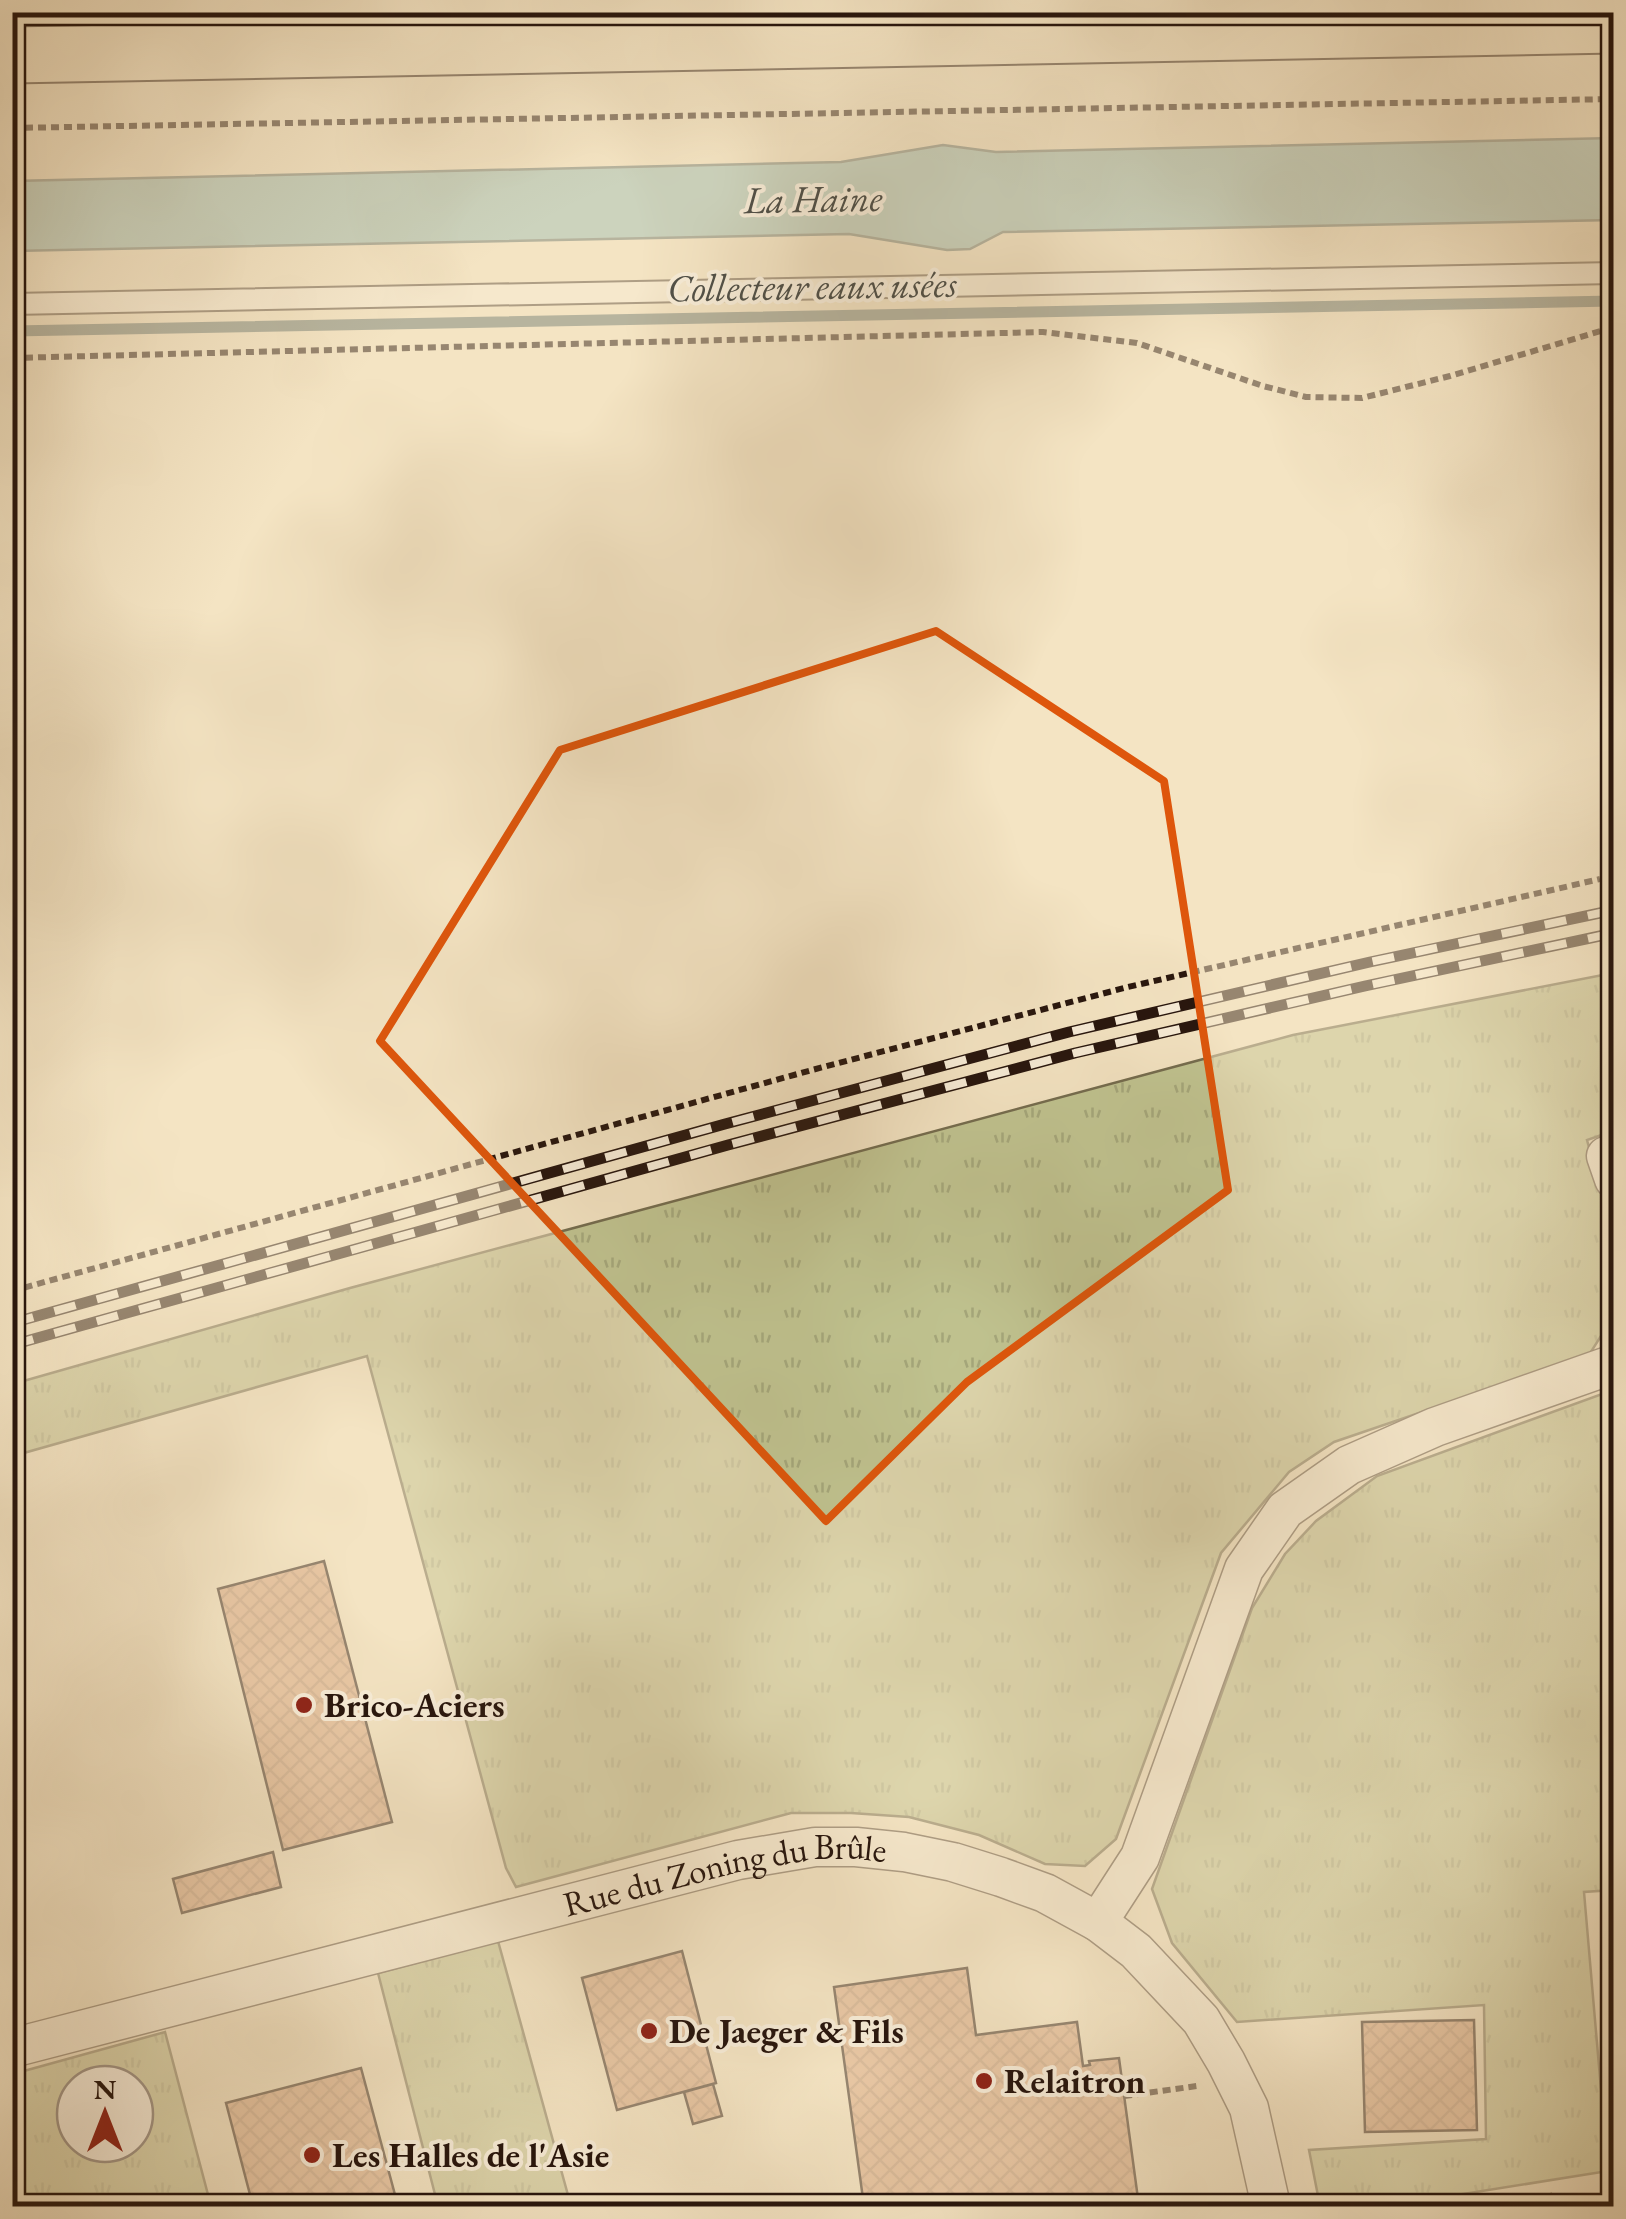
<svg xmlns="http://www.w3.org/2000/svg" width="1626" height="2219" viewBox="0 0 1626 2219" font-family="'EB Garamond',serif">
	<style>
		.grass { fill: url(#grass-tufts); stroke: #746c4e; stroke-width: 2.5; fill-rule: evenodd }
		.water { fill: #9cbeb5; stroke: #6d7a72; stroke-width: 2.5 }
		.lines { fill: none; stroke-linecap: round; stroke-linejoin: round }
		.stream { stroke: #6d7a72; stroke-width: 11 }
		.building { fill: url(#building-cross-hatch); stroke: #27150d; stroke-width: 2.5 }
		.service-casing { stroke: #5a493a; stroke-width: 24 }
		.minor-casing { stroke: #5a493a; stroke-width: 41 }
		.motorway-casing { stroke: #27150d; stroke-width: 59 }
		.path { stroke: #27150d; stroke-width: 6; stroke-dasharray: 8 5; stroke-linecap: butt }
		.service { stroke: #f8edd8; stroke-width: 20 }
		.minor { stroke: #f8edd8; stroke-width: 38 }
		.motorway { stroke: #f4e4c3; stroke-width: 55 }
		.rail-casing { stroke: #27150d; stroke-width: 11 }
		.rail { stroke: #f8edd8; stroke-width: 8; stroke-dasharray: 22; stroke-linecap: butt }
		.marked { fill: none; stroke: #de560c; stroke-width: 8; stroke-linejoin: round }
		.poi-dot { fill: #8f2418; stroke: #f8edd8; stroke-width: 4 }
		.labels { text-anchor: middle; stroke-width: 8; stroke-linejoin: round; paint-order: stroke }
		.poi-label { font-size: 35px; font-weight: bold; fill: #27150d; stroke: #f8edd8; text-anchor: start }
		.street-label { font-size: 35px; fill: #27150d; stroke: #f8edd8 }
		.water-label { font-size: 38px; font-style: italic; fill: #505048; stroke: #f8edd8 }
	</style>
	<defs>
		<pattern id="grass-tufts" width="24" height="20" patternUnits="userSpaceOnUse" patternTransform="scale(2.5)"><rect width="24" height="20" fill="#c0c390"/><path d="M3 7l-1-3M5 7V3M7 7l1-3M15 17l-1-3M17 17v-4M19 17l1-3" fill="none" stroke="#a5a77b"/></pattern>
		<pattern id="building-cross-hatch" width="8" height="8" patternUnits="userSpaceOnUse" patternTransform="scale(2.5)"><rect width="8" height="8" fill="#dba681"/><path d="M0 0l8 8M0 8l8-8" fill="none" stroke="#bc8e6e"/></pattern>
	</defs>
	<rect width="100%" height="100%" fill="#f4e4c3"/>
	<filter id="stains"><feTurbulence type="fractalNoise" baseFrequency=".002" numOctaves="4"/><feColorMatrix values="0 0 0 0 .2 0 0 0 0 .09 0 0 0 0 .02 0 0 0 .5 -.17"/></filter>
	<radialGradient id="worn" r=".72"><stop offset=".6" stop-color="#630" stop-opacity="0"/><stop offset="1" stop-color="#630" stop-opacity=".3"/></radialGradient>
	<path class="grass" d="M1613,973V1131L1587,1140L1613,1235V1317L1589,1355L1334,1442L1289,1472L1221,1553L1116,1839L1085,1866L1045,1864L979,1835L909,1817L851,1813H791L516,1887L506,1868L367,1356L13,1456V1384L350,1288L1293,1035Z
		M1613,1390V1890L1584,1892L1608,2171L1388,2206H1320L1309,2150L1486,2139L1484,2005L1237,2022L1172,1943L1152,1889L1252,1608L1285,1554L1316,1521L1377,1476Z
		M498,1941L571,2206H438L378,1973Z
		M165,2032L211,2206H13V2074ZM135,2084V2144H75V2084Z"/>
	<path class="water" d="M1613,138V220L1003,232L970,249L947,250L849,234L13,251V181L841,162L943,145L996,152Z"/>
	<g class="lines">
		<path class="stream" d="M12,331L1614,301"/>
	</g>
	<path class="building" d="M324,1561L392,1822L283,1850L218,1589Z
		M273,1852L281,1887L182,1913L173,1879Z
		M682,1951L716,2083L617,2110L582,1978Z
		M967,1968L976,2035L1077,2022L1083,2066L1090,2065L1089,2061L1119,2058L1139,2206H864L834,1987Z
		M1474,2020L1477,2130L1365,2132L1362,2022Z
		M361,2068L398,2206H253L226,2103Z
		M713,2084L722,2116L693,2124L684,2092Z
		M1551,2194L1554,2206H1492Z"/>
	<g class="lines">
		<g class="service-casing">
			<path id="service" d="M12,304L1614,273"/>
		</g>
		<g class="minor-casing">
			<g id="minor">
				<path d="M1606,1156L1614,1179"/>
				<path d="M1098,1922L1140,1857L1244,1569L1285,1510L1349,1465L1435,1427L1614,1364"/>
				<path id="s1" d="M12,2048L738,1860L815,1847H856L904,1852L953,1862L1001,1877L1045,1893L1098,1922L1136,1951L1201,2020L1226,2062L1249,2108L1271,2206"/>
			</g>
		</g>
		<g class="motorway-casing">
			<path id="motorway" d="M12,55L1614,25"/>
		</g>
		<path class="path" d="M12,128L1614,99
			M12,358L1043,332L1137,343L1263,386L1306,397L1362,398L1450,376L1614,327
			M12,1291L812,1070L1128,987L1600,879
			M1124,2096L1197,2086"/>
		<use href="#service" class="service"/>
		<use href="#minor" class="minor"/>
		<use href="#motorway" class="motorway"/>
		<g class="rail-casing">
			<path id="rail" d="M12,1323L725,1124L1069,1032L1370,962L1614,910
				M12,1345L728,1145L1075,1053L1365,986L1614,933"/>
		</g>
		<use href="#rail" class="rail"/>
	</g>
	<path d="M0 0H1626V2219H0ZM936,631L1164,781L1228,1190L967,1382L826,1521L380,1041L560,750Z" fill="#f4e4c3" fill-opacity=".55" fill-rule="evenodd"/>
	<path class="marked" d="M936,631L1164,781L1228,1190L967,1382L826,1521L380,1041L560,750Z"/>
	<g class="poi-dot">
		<circle cx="304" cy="1705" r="10"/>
		<circle cx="649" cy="2031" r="10"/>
		<circle cx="984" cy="2081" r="10"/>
		<circle cx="312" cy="2155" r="10"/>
	</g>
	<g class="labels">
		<g class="poi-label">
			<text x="324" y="1717">Brico-Aciers</text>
			<text x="669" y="2043">De Jaeger &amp; Fils</text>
			<text x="1004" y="2093">Relaitron</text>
			<text x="332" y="2167">Les Halles de l'Asie</text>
		</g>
		<g class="street-label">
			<text dy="12" stroke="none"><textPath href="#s1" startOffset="735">Rue du Zoning du Brûle</textPath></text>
		</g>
		<g class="water-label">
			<text transform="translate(813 199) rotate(-1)" y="13">La Haine</text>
			<text transform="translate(812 286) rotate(-1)" y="13">Collecteur eaux usées</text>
		</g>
	</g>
	<rect width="1626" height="2219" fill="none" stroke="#f4e4c3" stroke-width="50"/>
	<rect x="15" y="15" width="1596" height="2189" fill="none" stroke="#27150d" stroke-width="5"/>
	<rect x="25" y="25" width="1576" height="2169" fill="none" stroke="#27150d" stroke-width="2.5"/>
	<g transform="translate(105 2114)"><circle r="48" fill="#f8edd8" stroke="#a49787" stroke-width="2.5"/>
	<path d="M0-8L18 38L0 25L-18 38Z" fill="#8f2418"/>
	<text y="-15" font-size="28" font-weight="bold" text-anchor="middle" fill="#27150d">N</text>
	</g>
	<rect width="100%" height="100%" filter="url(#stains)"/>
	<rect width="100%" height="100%" fill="url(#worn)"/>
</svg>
